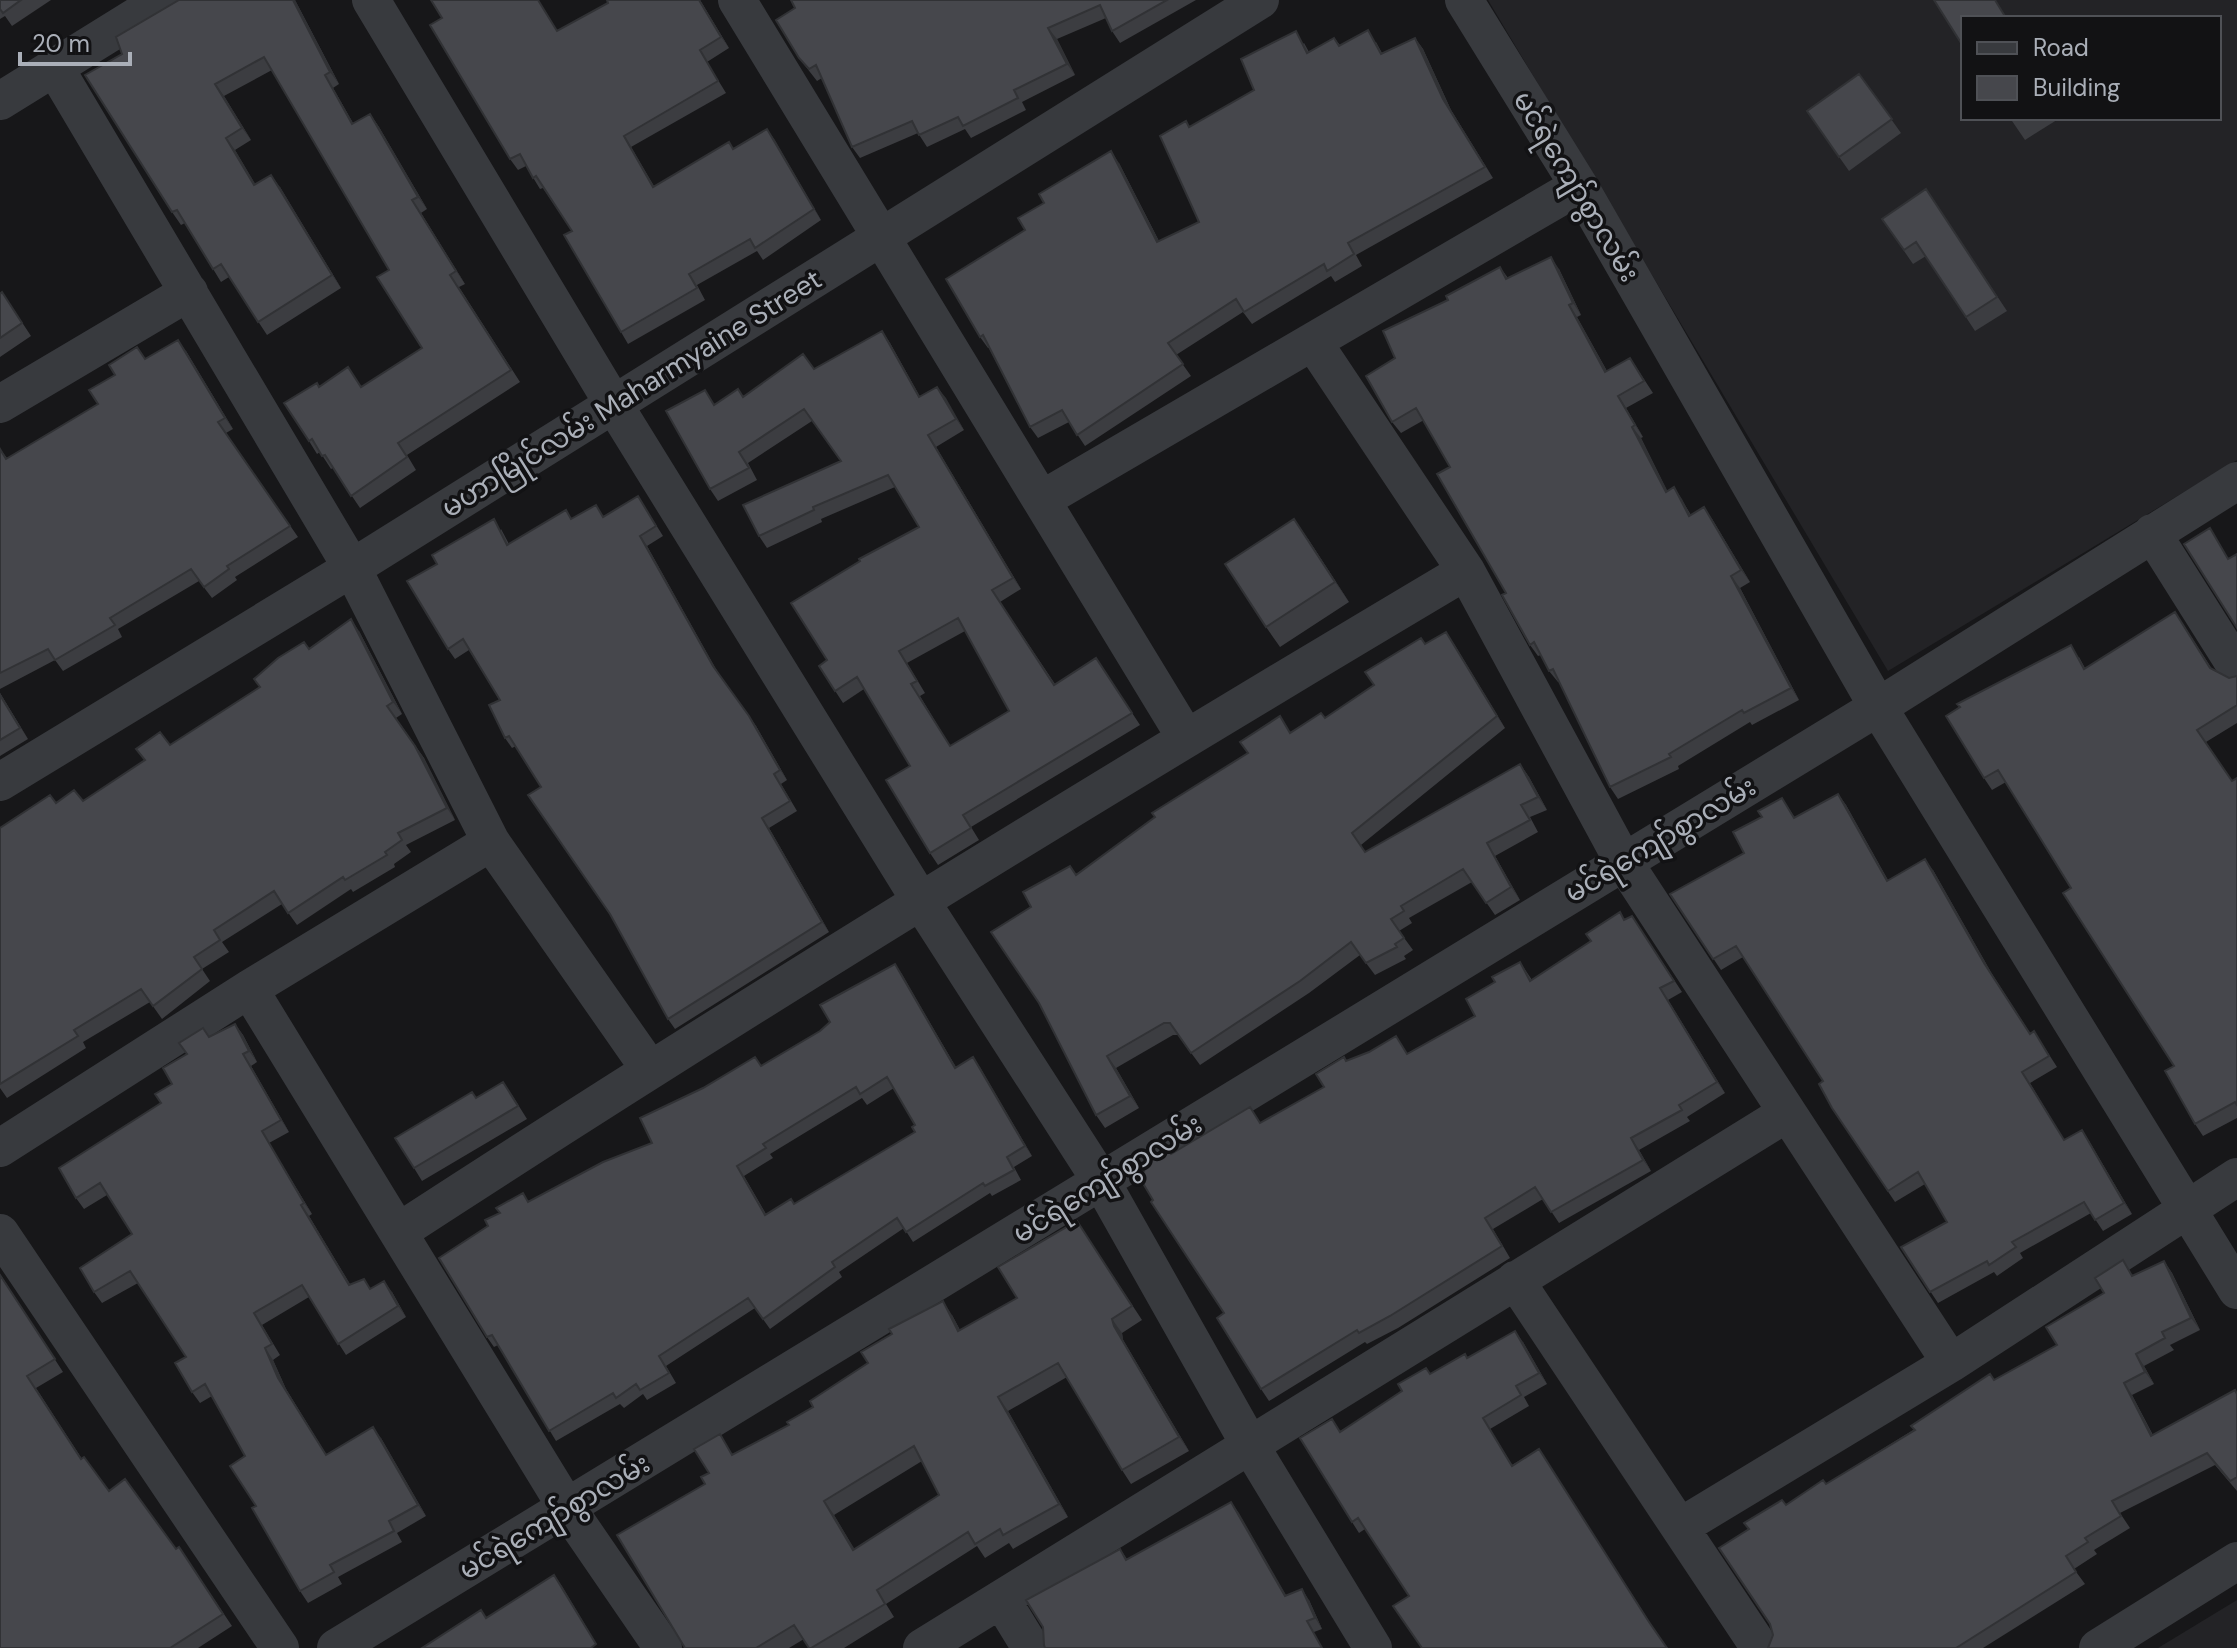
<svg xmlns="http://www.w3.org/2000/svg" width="2237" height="1648" viewBox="0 0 2237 1648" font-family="'DM Sans','Noto Sans Myanmar',sans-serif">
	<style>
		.built { fill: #232326; fill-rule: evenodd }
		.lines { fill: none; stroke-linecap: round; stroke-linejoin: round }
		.minor { stroke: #383a3e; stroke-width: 38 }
		.wall { fill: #3c3d41; fill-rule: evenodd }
		.shaded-wall { fill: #313235 }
		.building { fill: #46474c; stroke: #313235; stroke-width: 2; fill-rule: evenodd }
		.labels { text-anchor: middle; stroke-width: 7; stroke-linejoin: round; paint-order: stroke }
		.street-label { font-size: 28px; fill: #aaafb8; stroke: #121214 }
	</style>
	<rect width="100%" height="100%" fill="#171719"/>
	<path class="built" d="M1488,0H2237V460L1888,671ZM1963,18H2219V118H1963Z
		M2237,1600V1648H2158Z"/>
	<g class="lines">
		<path class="minor" d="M371,0L614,405L920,900L1101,1181L1251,1447L1373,1648
			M737,0L1186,738
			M1464,0L1579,186L1878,707L2237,1290
			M55,68L352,568L491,842L649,1068
			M0,101L163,0
			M1313,342L1466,571L1623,861L1951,1363
			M0,404L189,292
			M1043,499L1579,186
			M2152,533L2237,668
			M0,782L352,568L1260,0
			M249,989L567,1508L663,1648
			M0,1148L249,989L491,842
			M400,1231C750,1003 1106,785 1466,571
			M0,1233L280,1648
			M1515,1280L1760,1648
			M1680,1527L1951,1363L2237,1177
			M1001,1599L1031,1648
			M336,1648L1878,707L2237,481
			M922,1648L1787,1113
			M2098,1648L2237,1561"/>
	</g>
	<path class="wall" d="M0,0H51L12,26L5,16L0,19Z
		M295,0L339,84L333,88L353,123L370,114L379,127L427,209L421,213L465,284L459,287L520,382L407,455L416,470L360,508L333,468L331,469L320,452L317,454L309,441L319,387H362L422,348L389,270L272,70L224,96L251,140L235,150L255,184L280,187L341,288L267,335L229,277L221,282L185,223L181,225L172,212L85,75Z
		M607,0H700L729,48L707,62L726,93L631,147L654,186L734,148L767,129L821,220L763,260L757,251L697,285L705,300L628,344L621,332L572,231L543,188L540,189L526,166L518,170L510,159L442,18L558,30L608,3Z
		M791,0H1196L1120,43L1112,31L1106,18L1057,39L1075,75L1022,102L1026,110L971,138L965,129L927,147L918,133L860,158L852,147L822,78L817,81L799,58L795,8Z
		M1334,38L1340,45L1376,42L1382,53L1415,38L1423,49L1451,110L1493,178L1356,255L1362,266L1335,282L1331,276L1252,324L1243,312L1176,355L1191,376L1085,446L1069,422L1038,438L1030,427L989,348H988L980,337L1025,230L1119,163L1159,241L1199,222L1190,127L1254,90L1304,43L1309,52Z
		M1859,74L1901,133L1849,171L1807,111Z
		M2010,118H2060L2025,140Z
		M1926,189L2007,311L1975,331L1926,256L1913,264L1882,219Z
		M1500,267L1508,278L1559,269L1581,315L1577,317L1607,371L1630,358L1638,370L1653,393L1626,408L1643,437L1641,438L1667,491L1674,487L1691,515L1712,519L1750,582L1740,588L1799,700L1752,725L1750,722L1678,766L1679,769L1618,799L1610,787L1559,682H1558L1549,671L1541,655L1538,656L1530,645L1450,467L1424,420L1401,433L1392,422L1448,300Z
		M2,292L31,336L0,357V294Z
		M882,331L890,343L920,397L937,387L964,430L936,447L1021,589L1000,602L1055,684L1104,670L1140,725L971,827L979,840L938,865L930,853L910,766L864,689L843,703L819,666L827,660L919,527L895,487L821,519L822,522L767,548L759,536L841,461L812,421L748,463L757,480L718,501L710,489L715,404L743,396L814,369ZM965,631L1009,711L950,746L920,696L925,693L907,663Z
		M186,351L233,429L226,433L298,537L235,577L237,580L212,598L199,581L118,629L122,637L63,671L55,660L0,689V449L7,458L98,404L146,359Z
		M638,496L663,536L647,546L719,675L756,726L787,780L781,784L797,811L769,828L829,932L675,1029L668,1019L541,787L516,746L512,748L505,738L500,700L469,650L455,659L448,649L501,529L509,544L572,519L604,516Z
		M1308,539L1349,602L1280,647L1266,627Z
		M2183,624L2212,669L2229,678L2237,676V723L2206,742L2232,781L2237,778V1118L2203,1136L2195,1124L2174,1066L2071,888L2006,782L1992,790L1984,778L1960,707L2079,657L2085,668Z
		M359,631L402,714L396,718L424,758L455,820L406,845L411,852L394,864L395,867L353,892L351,889L297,925L282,904L222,942L229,952L202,969L210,981L162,1019L150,1002L83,1042L86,1048L7,1098L0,1088V828L56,803L83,801L260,687L309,649Z
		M1425,644H1454L1505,728L1361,845L1365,852L1520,764L1529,777L1547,810L1530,817L1538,832L1495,856L1520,900L1495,915L1472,882L1409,918L1412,923L1399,931L1413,950L1404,956L1406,959L1375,975L1360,955L1309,993L1200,1065L1178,1035H1173L1116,1068L1139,1108L1105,1128L1096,1115L1031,907L1076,874L1290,732L1325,718L1374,685Z
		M0,693L28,739L0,756Z
		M1838,794L1846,805L1888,880L1933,870L1992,974L2030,1033L2034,1031L2057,1067L2030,1083L2064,1140L2082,1130L2089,1141L2132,1214L2103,1231L2091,1213L2020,1253L2023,1258L1997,1276L1994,1272L1938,1303L1901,1247L1947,1222L1925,1184L1895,1202L1832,1108L1823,1081L1743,957L1721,970L1670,894L1744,853L1782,798L1795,818Z
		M1632,916L1682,992L1668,1000L1725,1093L1687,1117L1690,1121L1639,1150L1651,1171L1559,1223L1543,1199L1493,1229L1510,1258L1398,1328L1367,1344L1365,1342L1269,1401L1261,1389L1224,1313L1153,1200L1261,1123L1324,1087L1347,1061L1408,1053L1475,1016L1495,982L1520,962L1532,980Z
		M895,964L956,1067L973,1057L1032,1156L1014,1167L1021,1180L992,1196L990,1193L913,1242L904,1228L839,1272L842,1277L770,1329L755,1308L666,1366L676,1383L647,1400L643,1394L624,1408L620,1404L556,1441L498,1345L494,1347L487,1337L488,1226L529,1201L652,1143L761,1066L820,1031ZM894,1088L915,1125V1132L794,1204L766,1214L744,1176L773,1158L770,1154L862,1098L867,1105Z
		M235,1024L243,1035L257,1062L251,1066L289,1132L269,1143L312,1214L309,1216L350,1284L392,1292L406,1317L346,1355L309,1297L262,1325L280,1355L273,1360L286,1389L326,1454L381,1438L426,1516L397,1533L402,1542L338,1577L342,1584L308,1603L300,1591L256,1506L245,1456L212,1396L200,1403L192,1392L186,1357L138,1283L102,1303L94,1292L132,1234L107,1195L84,1209L76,1198L161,1103L187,1054L209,1037Z
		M512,1095L527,1119L422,1181L414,1168L476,1098Z
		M1077,1221L1142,1320L1122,1333L1123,1340L1189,1451L1131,1484L1122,1470L1067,1377L1008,1411L1068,1517L1013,1549L1009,1543L985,1558L977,1546L886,1604L894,1617L844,1648H809L804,1639L789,1648H685L705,1484L709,1473L733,1455L789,1425L813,1407L952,1315L960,1330L1017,1298ZM922,1461L939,1495L854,1549L834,1515Z
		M2164,1261L2172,1273L2200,1330L2170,1345L2174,1350L2144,1366L2154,1384L2132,1395L2153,1435L2237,1393V1491L2215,1465L2120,1513L2130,1528L2094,1550L2097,1554L2074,1569L2085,1584L1983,1648H1768L1773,1635L1749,1529L1786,1505L1826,1484L1994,1380L2057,1345L2134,1275Z
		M0,1274L63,1372L36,1388L82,1459L109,1491L176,1549L179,1547L232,1626L198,1648H0Z
		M1523,1342L1547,1384L1524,1397L1529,1406L1490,1429L1512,1465L1539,1449L1656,1632L1409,1596L1365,1529L1359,1533L1352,1522L1340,1431L1467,1358Z
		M1231,1502L1286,1596L1309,1600L1322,1629L1314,1632L1044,1645L1120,1549L1127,1559Z"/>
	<path class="shaded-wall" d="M293,0H295L339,84L330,72Z
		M699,0H700L729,48L721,37Z
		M1048,28L1057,39L1075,75L1067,64Z
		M1415,38L1423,49L1451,110L1493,178L1443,99Z
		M325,75L333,88L361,137L352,124Z
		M215,84L224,96L251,140L242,128Z
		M370,114L379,127L427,209L418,197Z
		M767,129L775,140L821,220L814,209Z
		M624,136L631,147L660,198L653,187Z
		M226,138L235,150L263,197L254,185Z
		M1111,151L1119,163L1165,253L1157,242Z
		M271,175L280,187L341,288L332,275Z
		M412,200L421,213L465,284L456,271Z
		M1551,257L1559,269L1581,315L1573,303Z
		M1569,305L1577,317L1614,384L1605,372Z
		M882,331L890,343L927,409L919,397Z
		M178,340L186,351L233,429L225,418Z
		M937,387L946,398L964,430L956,419Z
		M1618,396L1626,408L1643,437L1635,425Z
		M1632,427L1641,438L1674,504L1666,492Z
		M928,435L936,447L1021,589L1013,578Z
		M1674,487L1682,499L1697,528L1689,516Z
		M1704,507L1712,519L1750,582L1741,570Z
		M1294,519L1308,539L1349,602L1335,582Z
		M640,536L647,546L720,676L713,666Z
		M1731,576L1740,588L1799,700L1791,688Z
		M351,619L359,631L402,714L393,702Z
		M1446,632L1454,644L1505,728L1497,716Z
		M0,693L28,739L0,695Z
		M749,716L756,726L787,780L780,770Z
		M415,746L424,758L455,820L447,808Z
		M1520,764L1529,777L1547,810L1538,797Z
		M1838,794L1846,805L1894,892L1887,881Z
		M762,818L769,828L829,932L822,922Z
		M1487,843L1495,856L1520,900L1511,887Z
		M1925,859L1933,870L1992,974L1984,963Z
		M895,964L902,974L962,1078L955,1068Z
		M1660,988L1668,1000L1725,1093L1717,1082Z
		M235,1024L243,1035L257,1062L249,1051Z
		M243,1054L251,1066L289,1132L281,1120Z
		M1107,1056L1116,1068L1139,1108L1130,1096Z
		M973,1057L980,1067L1032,1156L1025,1146Z
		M2082,1130L2089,1141L2132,1214L2124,1203Z
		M262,1131L269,1143L312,1214L304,1203Z
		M1631,1138L1639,1150L1651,1171L1643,1160Z
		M301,1205L309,1216L357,1296L349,1285Z
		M2164,1261L2172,1273L2200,1330L2191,1318Z
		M384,1281L392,1292L406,1317L398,1306Z
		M943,1301L952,1315L968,1345L958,1331Z
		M1112,1319L1122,1333L1123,1340L1189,1451L1179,1437L1114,1326Z
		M1515,1331L1523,1342L1547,1384L1539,1373Z
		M265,1348L273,1360L286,1389L333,1466L278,1378Z
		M2136,1354L2144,1366L2154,1384L2145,1372Z
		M2124,1383L2132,1395L2159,1448L2151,1436Z
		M998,1397L1008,1411L1068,1517L1059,1504Z
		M373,1427L381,1438L426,1516L418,1505Z
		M824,1501L834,1515L863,1563L853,1550Z
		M1231,1502L1239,1513L1293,1607L1285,1596Z
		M554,1575L562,1586L599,1648Z
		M1302,1589L1309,1600L1322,1629L1315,1618Z"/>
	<path class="building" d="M0,0H21L3,13L0,9Z
		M179,0H293L330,72L325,75L352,124L370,114L418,197L412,200L456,271L450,275L511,370L398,443L407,457L351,496L325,455L322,456L312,439L309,441L284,403L317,383L319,387L348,367L361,387L422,348L377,277L389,270L264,57L215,84L242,128L226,138L254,185L271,175L332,275L258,322L221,264L213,269L177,210L172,212L85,75L122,54L116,37Z
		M431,0H538L557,31L608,3L607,0H699L721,37L700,50L718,81L624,136L653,187L729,142L733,149L767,129L814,209L755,248L750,239L689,274L697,288L621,332L564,235L572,231L536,176L533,178L520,154L510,159L430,25L442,18Z
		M791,0H1167L1112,31L1100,5L1048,28L1067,64L1014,90L1018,98L963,126L958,117L919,135L912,121L852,147L816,65L809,69L799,58L776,20L795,8Z
		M1934,0H1995L2006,18H1963V46Z
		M1368,30L1381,54L1415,38L1443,99L1485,167L1348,243L1354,254L1327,271L1324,264L1244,312L1236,299L1168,343L1183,364L1077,435L1062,410L1030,427L983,335L980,337L946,279L1025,230L1018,218L1044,203L1039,194L1111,151L1157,242L1199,222L1160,136L1186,121L1189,127L1254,90L1241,59L1296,31L1307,53L1334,38L1339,46Z
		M1859,74L1892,119L1839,157L1807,111Z
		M1926,189L1997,297L1966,317L1916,242L1904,250L1882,219Z
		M1551,257L1573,303L1569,305L1605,372L1630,358L1644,381L1618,396L1635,425L1632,427L1666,492L1674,487L1689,516L1704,507L1741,570L1731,576L1791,688L1744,713L1742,710L1669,754L1671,757L1610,787L1553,669L1549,671L1534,642L1530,645L1502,595L1506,593L1437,474L1450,467L1416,408L1392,422L1366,376L1395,358L1383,331L1448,300L1446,296L1500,267L1506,279Z
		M2,292L22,323L0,338V294Z
		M882,331L919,397L937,387L956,419L928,435L1013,578L992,590L1054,685L1096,658L1132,713L963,815L971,828L930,853L886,780L910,766L857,677L835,691L819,666L827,660L791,603L860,561L859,559L919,527L888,475L813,507L814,510L759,536L743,505L841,461L804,409L739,452L749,468L710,489L666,411L705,390L714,405L738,389L743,397L803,354L814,369ZM958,618L1009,711L950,746L911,684L917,681L899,651Z
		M178,340L225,418L218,422L290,526L227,566L229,569L204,587L191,569L110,618L115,625L55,660L48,649L0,673V449L6,459L98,404L89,390L115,375L109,365L137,347L145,359Z
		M638,496L656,526L640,536L713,666L749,716L780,770L774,774L790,801L762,818L822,922L668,1019L610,914L528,795L541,787L509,736L505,738L489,705L500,700L463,639L448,649L407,581L437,564L432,555L494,519L507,545L566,510L571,519L596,505L603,517Z
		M1294,519L1335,582L1266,627L1225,564Z
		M2210,528L2228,559L2237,554V628L2184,544Z
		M2175,612L2210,668L2229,678L2237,676V705L2197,730L2232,781L2237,778V1105L2235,1102L2195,1124L2165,1071L2174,1066L2063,893L2071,888L1998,770L1984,778L1946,716L1960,707L1957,704L2071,645L2084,669Z
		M351,619L393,702L387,706L415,746L447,808L398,833L402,840L385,852L387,855L345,880L343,877L288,913L274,891L214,930L220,940L194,957L202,969L153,1006L141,989L74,1030L78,1036L0,1084V828L50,795L56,803L74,790L83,801L145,760L136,749L160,732L170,745L260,687L254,679L278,658L304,642L309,649Z
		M1446,632L1497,716L1352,833L1365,852L1520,764L1538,797L1521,805L1530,820L1487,843L1511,887L1486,903L1463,869L1401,906L1404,911L1391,919L1404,938L1395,944L1397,947L1366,963L1351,942L1300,981L1191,1053L1170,1023H1164L1107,1056L1130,1096L1096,1115L1039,1003L991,932L1031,907L1023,892L1070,866L1076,875L1155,817L1152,813L1248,753L1240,742L1280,716L1290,733L1321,713L1325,718L1374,685L1365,672L1421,638L1425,644Z
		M0,695L20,728L0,740Z
		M1838,794L1887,881L1925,859L1984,963L2030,1034L2034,1031L2049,1056L2022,1072L2064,1140L2082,1130L2124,1203L2095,1220L2084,1202L2012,1242L2016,1247L1989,1265L1987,1261L1930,1292L1901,1247L1947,1222L1918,1172L1888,1191L1832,1108L1819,1084L1823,1081L1736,946L1713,959L1670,894L1744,853L1733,832L1762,817L1758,811L1782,798L1794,818Z
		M1620,912L1624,920L1632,916L1674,981L1660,988L1717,1082L1679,1105L1682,1110L1631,1138L1643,1160L1551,1212L1535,1187L1485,1218L1502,1246L1390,1316L1359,1333L1357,1330L1261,1389L1217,1318L1224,1313L1151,1202L1153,1200L1138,1175L1144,1171L1142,1166L1168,1150L1171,1154L1250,1107L1260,1123L1324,1087L1316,1074L1344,1057L1346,1061L1369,1052L1396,1036L1407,1054L1475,1016L1466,999L1495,982L1492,977L1520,962L1530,981L1591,941L1586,934Z
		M895,964L955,1068L973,1057L1025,1146L1007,1157L1014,1170L985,1186L983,1183L906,1232L897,1218L832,1262L835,1267L763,1319L748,1298L659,1356L669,1373L640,1390L636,1384L616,1398L613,1393L549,1431L492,1335L487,1337L439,1258L488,1226L485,1220L500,1213L496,1208L523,1193L528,1202L603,1162L652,1143L640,1118L703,1088L755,1057L761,1066L820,1031L830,1022L820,1005ZM887,1077L915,1125L912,1127L915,1132L794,1204L791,1199L765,1215L737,1166L766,1148L763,1144L856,1087L860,1094Z
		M235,1024L249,1051L243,1054L281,1120L262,1131L304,1203L301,1205L349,1285L364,1279L370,1289L384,1281L398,1306L338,1344L302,1285L254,1313L272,1344L265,1348L278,1378L326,1455L373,1427L418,1505L389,1521L394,1531L330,1565L334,1572L300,1591L252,1508L256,1506L230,1466L245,1456L205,1384L192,1392L175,1363L186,1357L130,1271L94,1292L80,1268L132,1234L100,1183L76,1198L59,1168L161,1103L155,1094L172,1084L163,1068L187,1054L179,1043L203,1028L209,1037Z
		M503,1082L518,1106L414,1168L395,1138L472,1092L476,1098Z
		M1077,1221L1132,1306L1112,1319L1114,1326L1179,1437L1122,1470L1058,1363L998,1397L1059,1504L1003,1535L1000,1529L975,1544L968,1532L877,1590L885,1604L811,1648H809L794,1625L756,1648H685L617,1535L705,1484L701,1477L709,1473L694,1449L720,1434L732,1455L789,1425L787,1422L813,1407L810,1401L868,1363L861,1352L892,1334L889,1329L943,1301L958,1331L1017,1298L998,1267ZM914,1446L939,1495L853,1550L824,1501Z
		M2123,1260L2132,1276L2164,1261L2191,1318L2162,1332L2165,1338L2136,1354L2145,1372L2124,1383L2151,1436L2235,1390L2237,1394V1477L2230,1481L2207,1453L2112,1501L2121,1516L2085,1538L2088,1542L2066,1556L2076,1572L1956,1648H1768L1773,1635L1770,1624L1719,1548L1749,1529L1744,1523L1782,1500L1786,1505L1823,1480L1826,1484L1915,1430L1911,1426L1990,1374L1994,1380L2057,1345L2046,1327L2104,1293L2095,1278Z
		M0,1275L55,1359L27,1376L81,1459L84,1457L109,1491L125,1479L176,1549L179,1547L223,1614L170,1648H0Z
		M1515,1331L1539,1373L1516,1386L1521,1395L1483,1418L1512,1466L1539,1449L1649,1622L1667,1648H1422L1393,1606L1409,1596L1358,1518L1352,1522L1300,1438L1332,1419L1340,1432L1402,1391L1398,1384L1426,1368L1430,1374L1465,1354L1467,1358Z
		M1231,1502L1285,1596L1302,1589L1315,1618L1307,1621L1322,1648H1045L1044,1645L1043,1627L1026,1600L1120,1549L1126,1560Z
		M554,1575L596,1644L591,1648H422L481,1610L486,1618Z"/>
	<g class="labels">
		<g class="street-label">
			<text transform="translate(1577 186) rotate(59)" y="10">မင်ရဲကျော်စွာလမ်း</text>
			<text transform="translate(631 393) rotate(-32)" y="10">မဟာမြိုင်လမ်း Maharmyaine Street</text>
			<text transform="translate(1660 839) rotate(-31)" y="10">မင်ရဲကျော်စွာလမ်း</text>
			<text transform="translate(1107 1178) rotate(-32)" y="10">မင်ရဲကျော်စွာလမ်း</text>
			<text transform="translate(554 1516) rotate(-31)" y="10">မင်ရဲကျော်စွာလမ်း</text>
		</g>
	</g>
	<rect x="1961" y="16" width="260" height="104" fill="#121214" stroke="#4f5156" stroke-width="2"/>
	<rect x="1977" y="42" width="40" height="12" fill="#383a3e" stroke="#4f5156" stroke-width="2"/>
	<text x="2033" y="56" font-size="24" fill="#aaafb8">Road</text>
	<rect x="1977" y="76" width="40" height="24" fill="#46474c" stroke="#4f5156" stroke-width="2"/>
	<text x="2033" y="96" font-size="24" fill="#aaafb8">Building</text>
	<path d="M20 52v12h110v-12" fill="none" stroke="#aaafb8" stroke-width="4"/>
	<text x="32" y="52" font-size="24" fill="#aaafb8" stroke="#121214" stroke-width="6" paint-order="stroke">20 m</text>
</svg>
